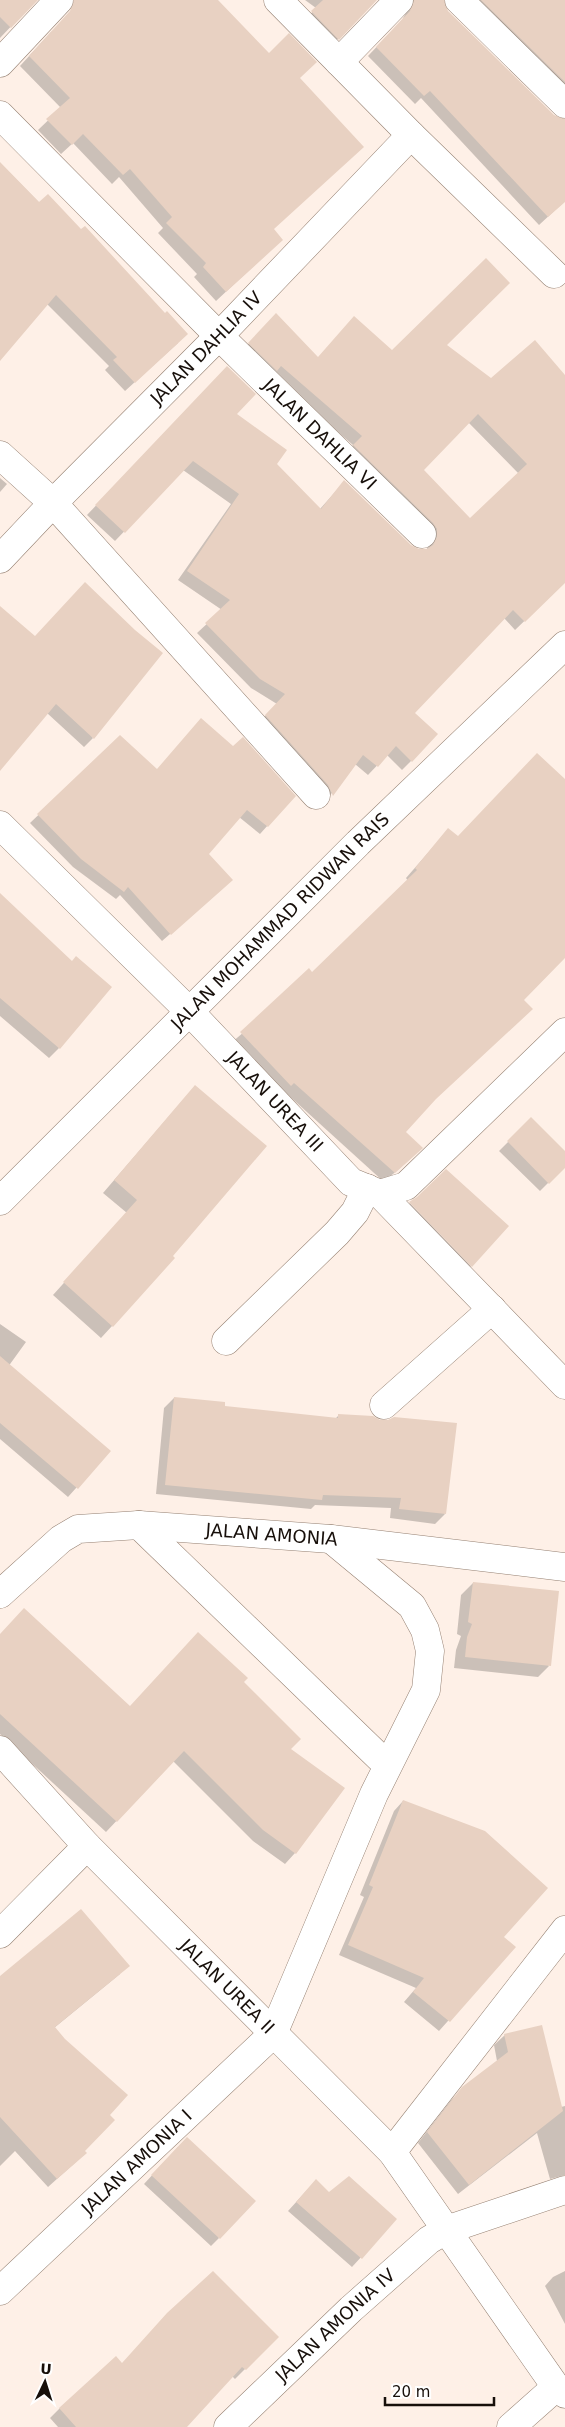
<svg xmlns="http://www.w3.org/2000/svg" width="565" height="2427" viewBox="0 0 565 2427" font-family="'DejaVu Sans',sans-serif">
	<style>
		.shadow { fill: #0003; fill-rule: evenodd }
		.building { fill: #e8d1c2; fill-rule: evenodd }
		.lines { fill: none; stroke-linecap: round; stroke-linejoin: round }
		.minor-casing { stroke: #958072; stroke-width: 29 }
		.minor { stroke: #fff; stroke-width: 28 }
		.labels { text-anchor: middle; stroke-width: 5; stroke-linejoin: round; paint-order: stroke }
		.street-label { font-size: 18px; fill: #170f0a; stroke: #fff }
	</style>
	<rect width="100%" height="100%" fill="#fef0e7"/>
	<path class="shadow" d="M0,0H36L0,38Z
		M96,0H210L269,55L298,78L272,230V249L216,301L194,277L197,274L158,233L163,228L119,177L112,184L73,143L61,154L38,130L61,108L20,66L51,32Z
		M305,0H376L330,47L304,21L316,8Z
		M403,0H433L554,116L565,120V201L539,225L421,98L415,104L368,56L402,20L406,13V5Z
		M467,0H565V99Z
		M0,163L178,343L125,391L105,370L109,366L47,304L0,359Z
		M267,324L317,358L445,345L491,380L565,376V582L515,630L504,618L414,713L411,761L402,770L387,755L368,775L355,764L323,804L256,725L277,704L251,688L197,633L222,610L178,580L231,504L183,470L115,541L87,515L218,377L235,414L275,464L320,509L344,482L410,546L418,550H427L428,539L345,455L353,445L271,375L240,353ZM468,422L519,474L470,520L423,470Z
		M0,478L7,484L0,492Z
		M0,608L93,738L84,747L47,713L0,769Z
		M120,737L156,770L233,748L294,796L260,834L239,817L207,854L223,888L162,941L120,895L116,899L73,867L30,823Z
		M565,781V957L523,1000L404,1133L411,1158L384,1182L231,1043L312,974L408,881L406,878L448,830L457,837Z
		M0,895L59,1048L49,1058L0,1016Z
		M184,1099L112,1326L101,1338L53,1295L127,1213L103,1193Z
		M531,1119L565,1153V1166L540,1191L499,1151Z
		M410,1203L471,1266L463,1274L402,1211Z
		M0,1324L26,1342L0,1378Z
		M174,1398L223,1407L335,1419L338,1416L379,1421L445,1514L435,1524L390,1518L391,1508L315,1505L311,1509L156,1494L164,1408Z
		M0,1418L109,1451L68,1497L0,1439Z
		M473,1583L549,1666L538,1677L454,1668L456,1650L461,1636L457,1634L461,1595Z
		M0,1635L130,1707L242,1682L289,1749L295,1853L285,1864L253,1841L173,1761L106,1832L0,1734Z
		M403,1801L502,1937L514,1947L439,2031L404,2002L416,1988L339,1955L364,1897L360,1895L394,1811Z
		M120,1974L54,2028L108,2115L77,2161L48,2187L15,2151L0,2166V1976Z
		M505,2035L561,2107L565,2106V2175L550,2179L537,2133L458,2194L418,2143L452,2099L497,2061L494,2045Z
		M178,2147L219,2238L211,2246L144,2184Z
		M308,2189L329,2194L396,2219L352,2267L288,2211Z
		M565,2271V2324L545,2286L553,2277Z
		M277,2337L235,2379L232,2376L185,2427H58L50,2418L60,2408L122,2364Z"/>
	<path class="building" d="M0,0H38L11,28L0,17Z
		M74,0H218L269,53L289,33L317,62L300,78L364,147L274,229L283,240L226,292L203,267L206,263L166,223L172,217L130,169L123,175L83,134L72,145L46,119L70,98L29,56L70,11Z
		M323,0H377L339,40L311,11Z
		M414,0H444L448,11L554,115L565,119V202L548,217L430,91L424,96L376,47L410,11Z
		M481,0H565V82Z
		M0,162L39,202L48,194L81,229L85,226L165,313L167,311L188,334L135,383L113,360L117,357L56,295L0,361Z
		M486,258L510,283L447,345L491,378L535,340L565,375V583L525,622L513,610L415,713L438,734L412,762L396,746L378,767L363,755L333,796L328,785L265,715L285,694L260,679L205,623L230,600L187,571L239,494L193,461L125,533L95,505L227,366L256,394L237,414L287,450L277,464L321,509L344,480L411,545L419,549H427L433,545L437,537V529L433,523L353,445L362,436L281,366L277,371L248,343L276,313L318,357L354,316L392,350ZM478,414L527,464L470,518L424,470Z
		M85,582L135,630L163,653L94,739L56,704L0,771V606L35,636Z
		M201,718L233,746L243,737L296,796L268,827L247,810L209,854L233,880L171,935L128,887L124,892L81,859L37,814L120,735L157,769Z
		M537,753L565,779V958L524,1000L533,1009L436,1099L406,1132L423,1148L395,1173L294,1083L291,1086L240,1032L309,968L312,972L417,870L415,868L448,828L458,836Z
		M0,893L72,961L76,956L112,987L60,1049L0,998Z
		M195,1085L267,1146L173,1256L175,1258L113,1327L63,1282L137,1200L114,1180Z
		M531,1117L565,1151V1168L549,1184L507,1141Z
		M446,1169L509,1226L472,1267L409,1202L417,1197Z
		M0,1356L111,1451L78,1489L0,1423Z
		M174,1397L225,1402V1406L338,1418V1414L373,1416L380,1420H388L394,1417L457,1423L446,1514L399,1509L401,1498L323,1495L322,1500L165,1485Z
		M473,1582L559,1591L551,1666L465,1657L467,1637L472,1624L468,1622Z
		M24,1608L130,1706L198,1632L248,1678L244,1682L301,1739L291,1749L345,1788L296,1854L263,1830L184,1751L117,1822L0,1714V1634Z
		M403,1800L485,1831L548,1888L504,1937L516,1947L450,2022L413,1992L424,1978L348,1945L373,1887L369,1885Z
		M81,1909L130,1966L55,2027L65,2039L128,2095L110,2115L115,2120L85,2151L87,2153L57,2179L0,2117V1976Z
		M542,2025L563,2111L469,2185L427,2132L462,2087L508,2052L504,2034Z
		M187,2137L256,2201L220,2239L151,2175Z
		M349,2176L397,2219L362,2259L296,2202L316,2179L329,2192Z
		M213,2271L279,2337L246,2370L242,2367L187,2427H76L59,2408L116,2356L122,2363L167,2313Z"/>
	<g class="lines">
		<g class="minor-casing">
			<g id="minor">
				<path d="M278,0L411,135L554,274"/>
				<path d="M459,0L565,104"/>
				<path d="M339,62L399,0"/>
				<path d="M0,63L59,0"/>
				<path id="s1" d="M0,115L219,336L422,534"/>
				<path d="M0,455L53,503L316,795"/>
				<path id="s2" d="M0,559L53,503L219,336L411,135"/>
				<path id="s3" d="M0,825L189,1011L351,1182L380,1194L406,1186L565,1032"/>
				<path d="M380,1194L565,1385"/>
				<path id="s4" d="M0,1201L358,843L565,645"/>
				<path d="M226,1341L337,1233L355,1212L367,1188"/>
				<path d="M384,1405L492,1309"/>
				<path d="M139,1525L387,1765"/>
				<path id="s5" d="M0,1594L61,1539L78,1529L139,1525L331,1539L565,1567"/>
				<path id="s6" d="M0,1750L87,1846L392,2152L556,2387L565,2394"/>
				<path d="M0,1934L87,1846"/>
				<path d="M392,2152L565,1930"/>
				<path id="s7" d="M0,2291L273,2034L374,1794L426,1690L430,1651L425,1630L412,1606L331,1539"/>
				<path id="s8" d="M228,2427L351,2309L429,2240L446,2230L565,2190"/>
				<path d="M511,2427L556,2387"/>
			</g>
		</g>
		<use href="#minor" class="minor"/>
	</g>
	<g class="labels">
		<g class="street-label">
			<text dy="6" stroke="none"><textPath href="#s2" startOffset="295">JALAN DAHLIA IV</textPath></text>
			<text dy="6" stroke="none"><textPath href="#s1" startOffset="452">JALAN DAHLIA VI</textPath></text>
			<text dy="6" stroke="none"><textPath href="#s4" startOffset="396">JALAN MOHAMMAD RIDWAN RAIS</textPath></text>
			<text dy="6" stroke="none"><textPath href="#s3" startOffset="390">JALAN UREA III</textPath></text>
			<text dy="6" stroke="none"><textPath href="#s5" startOffset="296">JALAN AMONIA</textPath></text>
			<text dy="6" stroke="none"><textPath href="#s6" startOffset="328">JALAN UREA II</textPath></text>
			<text dy="6" stroke="none"><textPath href="#s7" startOffset="188">JALAN AMONIA I</textPath></text>
			<text dy="6" stroke="none"><textPath href="#s8" startOffset="148">JALAN AMONIA IV</textPath></text>
		</g>
	</g>
	<g transform="translate(45 2382) rotate(4)" stroke="#ffffff" stroke-width="4" paint-order="stroke">
	<path d="M0-4L9 19L0 12L-9 19Z" fill="#170f0a"/>
	<text y="-8" font-size="14" font-weight="bold" text-anchor="middle" fill="#170f0a">U</text>
	</g>
	<path d="M385 2397v8h109v-8" fill="none" stroke="#170f0a" stroke-width="2.5"/>
	<text x="392" y="2397" font-size="15" fill="#170f0a" stroke="#ffffff" stroke-width="4" paint-order="stroke">20 m</text>
</svg>
